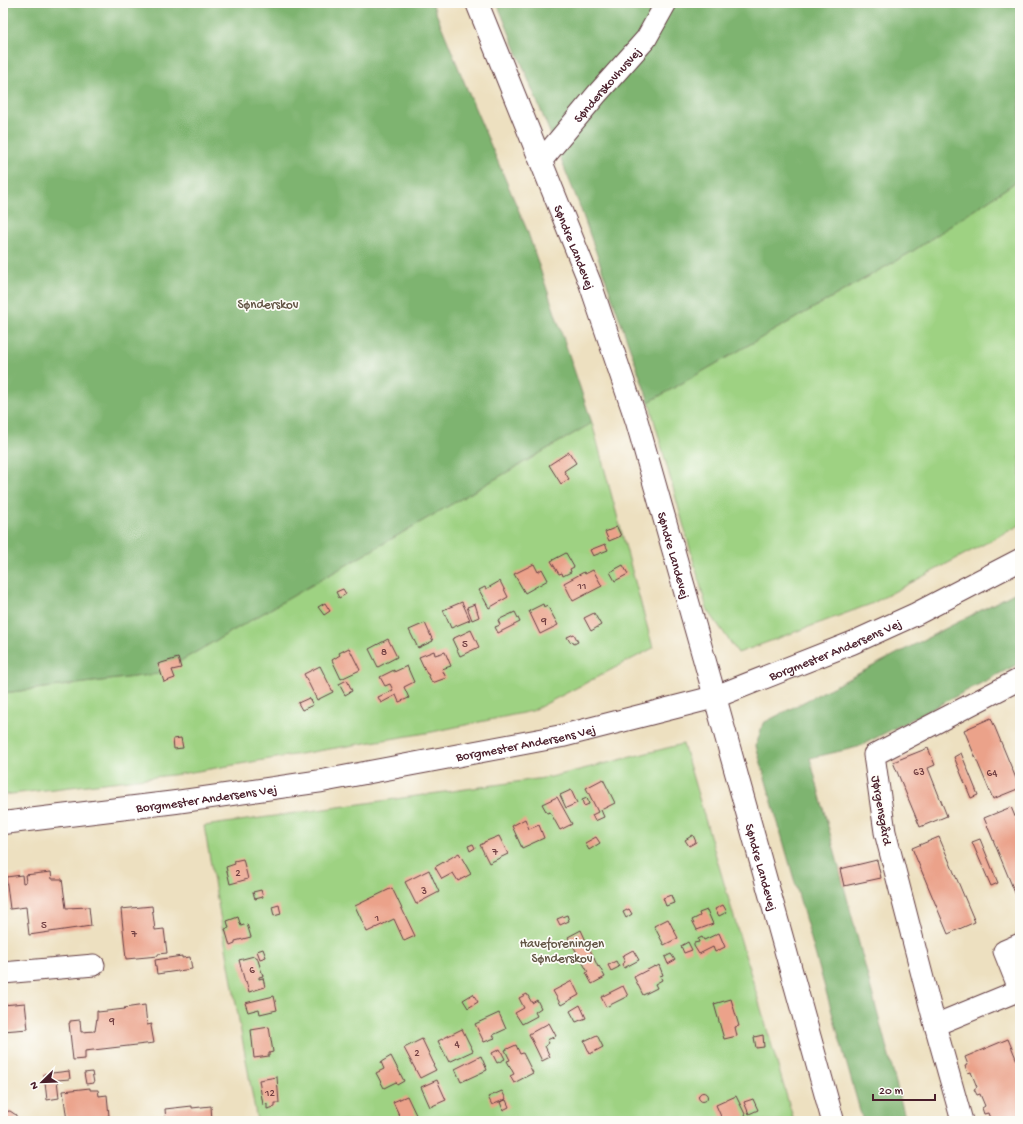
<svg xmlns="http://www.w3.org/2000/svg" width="1023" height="1124" viewBox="0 0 1023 1124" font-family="'Gochi Hand',sans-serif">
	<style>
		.green { fill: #9ed282; stroke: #747856 }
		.forest { fill: #7eb470; stroke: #646a4e }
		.building { fill: #eba28a }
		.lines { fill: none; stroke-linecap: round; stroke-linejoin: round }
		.minor-casing { stroke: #623c41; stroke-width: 23 }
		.tertiary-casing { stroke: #623c41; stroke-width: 24 }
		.minor { stroke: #fff; stroke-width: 21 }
		.tertiary { stroke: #fff; stroke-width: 22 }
		.labels { text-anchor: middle; stroke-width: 3.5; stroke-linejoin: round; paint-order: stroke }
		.number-label { font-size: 11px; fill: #724043 }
		.street-label { font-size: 13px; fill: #4a1f2b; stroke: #fdfcf7 }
		.park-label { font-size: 13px; fill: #635545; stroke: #fdfcf7 }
	</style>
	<rect width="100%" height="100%" fill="#fdfcf7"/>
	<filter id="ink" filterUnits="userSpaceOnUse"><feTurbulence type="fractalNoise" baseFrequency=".025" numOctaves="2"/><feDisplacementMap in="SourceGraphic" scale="8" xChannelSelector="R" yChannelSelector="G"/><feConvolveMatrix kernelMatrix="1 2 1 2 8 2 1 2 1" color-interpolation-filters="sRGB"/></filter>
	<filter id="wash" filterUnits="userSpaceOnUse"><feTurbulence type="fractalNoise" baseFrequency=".012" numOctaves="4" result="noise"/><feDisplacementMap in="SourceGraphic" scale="16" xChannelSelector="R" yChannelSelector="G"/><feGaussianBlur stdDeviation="0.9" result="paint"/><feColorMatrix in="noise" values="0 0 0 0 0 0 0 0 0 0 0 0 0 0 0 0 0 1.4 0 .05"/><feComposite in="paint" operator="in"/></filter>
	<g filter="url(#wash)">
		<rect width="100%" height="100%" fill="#ede0c0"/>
		<path class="green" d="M1020,179V525L871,604L738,653L707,609L649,402L913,251Z
			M592,423L653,648L532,711L432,732L180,774L3,795V693L158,674Z
			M683,744L794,1121H257L204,826L551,777Z"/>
		<path class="forest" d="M3,3H432L474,106L527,230L592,423L158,674L3,693Z
			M497,3H1020V179L913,251L649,402L579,204Z
			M1020,590V663L858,747L810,758L906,1121H863L756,746L763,723Z"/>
		<g id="blocks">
			<path class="building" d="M569,452L576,463L564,471L569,479L561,484L549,465Z
				M617,527L621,536L609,541L605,532Z
				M605,544L608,550L593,556L590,550Z
				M566,553L574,567L570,569L571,572L563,576L562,573L559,574L551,561Z
				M534,564L538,572L542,569L548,580L525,593L514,574Z
				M623,565L628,574L615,581L610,572Z
				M593,570L602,586L573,601L564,583L584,572L585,574Z
				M500,581L508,597L489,608L479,590L485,587L486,589Z
				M343,589L346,594L339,598L336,592Z
				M462,602L470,620L451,628L443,610Z
				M325,603L330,611L324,615L318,607Z
				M475,604L479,617L472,620L467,607Z
				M543,604L544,607L547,605L558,625L540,634L529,611Z
				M515,612L520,622L498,633L495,627L500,625L498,620Z
				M594,613L601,625L591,631L584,618Z
				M425,623L433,641L418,648L409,630Z
				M471,630L479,647L460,656L452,639Z
				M574,634L578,642L574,644L572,641L570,642L567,637Z
				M388,639L397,657L378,667L369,649Z
				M349,648L360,670L341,679L332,660L340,655L339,653Z
				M434,651L435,655L445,652L451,666L442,669L446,678L432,683L428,674H427L419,657Z
				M178,658L181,668L172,670L175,678L164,682L158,664Z
				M320,666L333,692L317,700L304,674Z
				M407,666L414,682L404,687L409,698L399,702L396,695L381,703L378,697L393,690L390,684L385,686L380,677L394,670V672Z
				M347,680L352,691L345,695L339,684Z
				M309,698L313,705L302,710L298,703Z
				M991,718L1020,788L993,799L964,730Z
				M181,738L183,748L174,749L173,739Z
				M928,748L935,765L928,768L947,816L920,827L893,762Z
				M961,753L978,795L971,798L954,757Z
				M603,779L615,803L601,810L604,817L595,821L592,815L598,812L586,788Z
				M571,790L577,803L566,808L560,795Z
				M557,797L572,824L560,830L550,812L547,813L542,804Z
				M587,798L589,804L584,806L582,800Z
				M1011,807L1020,828V905L984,818Z
				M525,819L529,829L539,825L544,838L522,848L512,826Z
				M693,835L696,842L689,846L685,840Z
				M499,836L508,854L489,863L480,845L484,843V842Z
				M596,837L600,843L589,850L585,843Z
				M939,837L975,922L948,934L912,848Z
				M980,839L998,883L991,886L972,842Z
				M473,844L475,848L470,851L468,846Z
				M459,853L471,874L458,881L453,873L442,879L435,867Z
				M243,859L248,879L230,884L226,867L235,864L234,861Z
				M877,860L881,878L844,886L840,869Z
				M429,870L439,892L416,904L405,882Z
				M51,872L52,879H62L66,908L89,907L91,926L29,935L26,907L10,909L6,877L22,875L23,883L26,882L25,875Z
				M392,888L415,936L404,941L394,919L367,932L355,906Z
				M261,890L263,897L255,899L253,892Z
				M671,895L674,903L666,906L663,898Z
				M279,905L281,914L274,916L272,907Z
				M723,905L727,912L719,916L715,909Z
				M152,906L155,930L164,929L167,953L158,954V956L126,959L121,909Z
				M629,909L632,914L626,918L623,912Z
				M707,910L713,924L697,930L692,920L700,916L699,913Z
				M567,915L569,921L560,925L557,919Z
				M238,917L241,926L247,924L251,937L235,941V944L230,946L225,929L229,928L227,921Z
				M668,919L678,938L664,945L654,926Z
				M581,930L598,967L599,966L605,977L592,984L586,973L588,972L568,937Z
				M719,933L725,947L715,952L713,947L699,954L694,946V943L699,942L698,939L702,937L704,940Z
				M688,942L692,950L684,953L681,946Z
				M263,949L266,957L260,959L257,951Z
				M633,950L639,960L624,968L622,964L625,962L622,956Z
				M671,954L675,960L668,964L665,957Z
				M182,956V958L190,957L192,969L157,974L155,960Z
				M254,956L255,958L257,957L263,976L259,977V979L263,978L265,987L249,992L246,981L245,982L239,960Z
				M616,961L619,967L611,971L608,965Z
				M659,965L663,975L660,976L662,980L655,984L657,988L643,995L634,977L655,966L656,967Z
				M572,981L579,995L561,1005L553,991Z
				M623,986L628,996L606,1007L601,997Z
				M473,994L478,1002L468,1008L463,1000Z
				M527,994L532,1003L537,1000L541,1008L535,1012L537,1016L522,1024L515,1013L524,1008L519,998Z
				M274,996L277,1010L260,1014L259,1009L248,1012L245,1003Z
				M731,999L739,1026L735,1027L737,1036L724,1039L714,1004Z
				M25,1003L28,1029L3,1031V1005Z
				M145,1005L147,1025L152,1024L151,1026L154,1043L85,1051V1059L73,1060L69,1023H70V1021L80,1020L81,1032L95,1031L97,1018V1011H98V1012L125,1009L124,1008Z
				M580,1005L586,1018L576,1022L570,1011Z
				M499,1013L506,1029L493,1035L495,1038L484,1042L475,1024Z
				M549,1023L556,1036L547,1040L549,1043L545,1046L550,1057L542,1061L529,1034Z
				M269,1027L273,1052L269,1053V1056L254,1058L251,1030Z
				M462,1029L473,1051L449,1062L438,1041Z
				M597,1035L603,1047L590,1054L584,1041Z
				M763,1035L764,1047L756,1048L754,1037Z
				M422,1039L434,1064L433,1065L436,1070L420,1078L404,1048Z
				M1008,1039L1020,1068V1121H991L988,1113L984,1114L982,1108L985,1106L980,1094L977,1095L974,1089L977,1087L971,1072L968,1073L965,1066L968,1065L965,1057Z
				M516,1045L520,1054L523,1053L533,1073L514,1083L510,1076L514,1074L507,1061L510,1060L505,1050Z
				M500,1049L505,1059L497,1063L492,1053Z
				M391,1056L404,1081L397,1085L396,1082L384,1088L376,1073L384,1069L381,1062Z
				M481,1056L487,1070L461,1082L455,1069Z
				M69,1071L70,1079L57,1080L59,1098L47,1100L44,1074Z
				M92,1072L94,1083L86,1084L84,1073Z
				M277,1077L279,1103H275V1107L267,1109V1104L263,1105L259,1080Z
				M437,1080L446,1100L430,1107L421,1087Z
				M90,1088V1090H98L99,1096L107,1095L109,1116H107L108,1121H67L63,1091Z
				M502,1091L506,1099L492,1105L488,1097Z
				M698.5 1097a4.5 4.5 0 1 1 9 0a4.5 4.5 0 1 1-9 0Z
				M407,1096L419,1121H402L393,1102Z
				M736,1096L746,1116L736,1121H723L716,1105Z
				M753,1099L758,1110L749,1114L744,1102Z
				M506,1100L509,1107L503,1110L500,1102Z
				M192,1106V1108L211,1106L212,1121H166L165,1109Z
				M10,1111L16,1115V1121H3V1112Z"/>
		</g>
	</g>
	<g filter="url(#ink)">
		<use href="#blocks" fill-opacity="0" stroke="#623c41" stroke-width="1"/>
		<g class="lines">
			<g class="minor-casing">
				<g id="minor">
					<path id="s1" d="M541,161L597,94L646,39L666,3"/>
					<path d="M1020,944L1004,951L1020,991"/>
					<path d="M3,973L94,965"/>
					<path d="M935,1025L1020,990"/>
					<path d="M962,1121L935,1025L885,832L874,755L1020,679"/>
				</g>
			</g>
			<g class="tertiary-casing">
				<g id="tertiary">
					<path id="s2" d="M477,3L590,283L637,422L715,697L833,1121"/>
					<path id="s3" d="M3,823L176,802L322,781L562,736L715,697L852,643L916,614L1020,560"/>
				</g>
			</g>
			<use href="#minor" class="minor"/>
			<use href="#tertiary" class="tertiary"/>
		</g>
	</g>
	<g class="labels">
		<g class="number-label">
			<text x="582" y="589">11</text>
			<text x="544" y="624">9</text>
			<text x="465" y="647">5</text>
			<text x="384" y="655">8</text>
			<text x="919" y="775">63</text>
			<text x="992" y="776">64</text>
			<text x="495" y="855">7</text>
			<text x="238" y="876">2</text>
			<text x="424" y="894">3</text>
			<text x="377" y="921">1</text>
			<text x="44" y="928">5</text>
			<text x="134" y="937">7</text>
			<text x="252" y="973">6</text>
			<text x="112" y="1024">9</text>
			<text x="457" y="1047">4</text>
			<text x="417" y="1056">2</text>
			<text x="270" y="1096">12</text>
		</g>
		<g class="street-label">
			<text dy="5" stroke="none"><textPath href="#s1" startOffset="101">Sønderskovhusvej</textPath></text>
			<text dy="5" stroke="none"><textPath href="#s2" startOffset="263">Søndre Landevej</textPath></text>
			<text dy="5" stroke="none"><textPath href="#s2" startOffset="587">Søndre Landevej</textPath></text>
			<text dy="5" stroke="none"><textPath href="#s3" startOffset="853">Borgmester Andersens Vej</textPath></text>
			<text dy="5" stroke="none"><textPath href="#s3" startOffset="529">Borgmester Andersens Vej</textPath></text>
			<text dy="5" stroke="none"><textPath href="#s3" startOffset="205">Borgmester Andersens Vej</textPath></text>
			<text transform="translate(883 810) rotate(80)" y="5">Jørgensgård</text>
			<text dy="5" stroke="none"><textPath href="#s2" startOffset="911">Søndre Landevej</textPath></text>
		</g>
		<g class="park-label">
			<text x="268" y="308">Sønderskov</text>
			<text x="562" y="947">Haveforeningen<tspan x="562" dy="15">Sønderskov</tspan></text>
		</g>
	</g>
	<rect width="1023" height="1124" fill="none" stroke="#fdfcf7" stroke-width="16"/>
	<g transform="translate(42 1082) rotate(247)" stroke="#fdfcf7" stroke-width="3" paint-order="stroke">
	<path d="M0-3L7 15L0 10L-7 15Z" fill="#4a1f2b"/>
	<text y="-6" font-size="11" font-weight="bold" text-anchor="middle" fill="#4a1f2b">N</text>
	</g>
	<path d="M873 1094v6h62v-6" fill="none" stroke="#4a1f2b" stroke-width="2"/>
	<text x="879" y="1094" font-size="12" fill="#4a1f2b" stroke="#fdfcf7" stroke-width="3" paint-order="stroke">20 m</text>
</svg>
